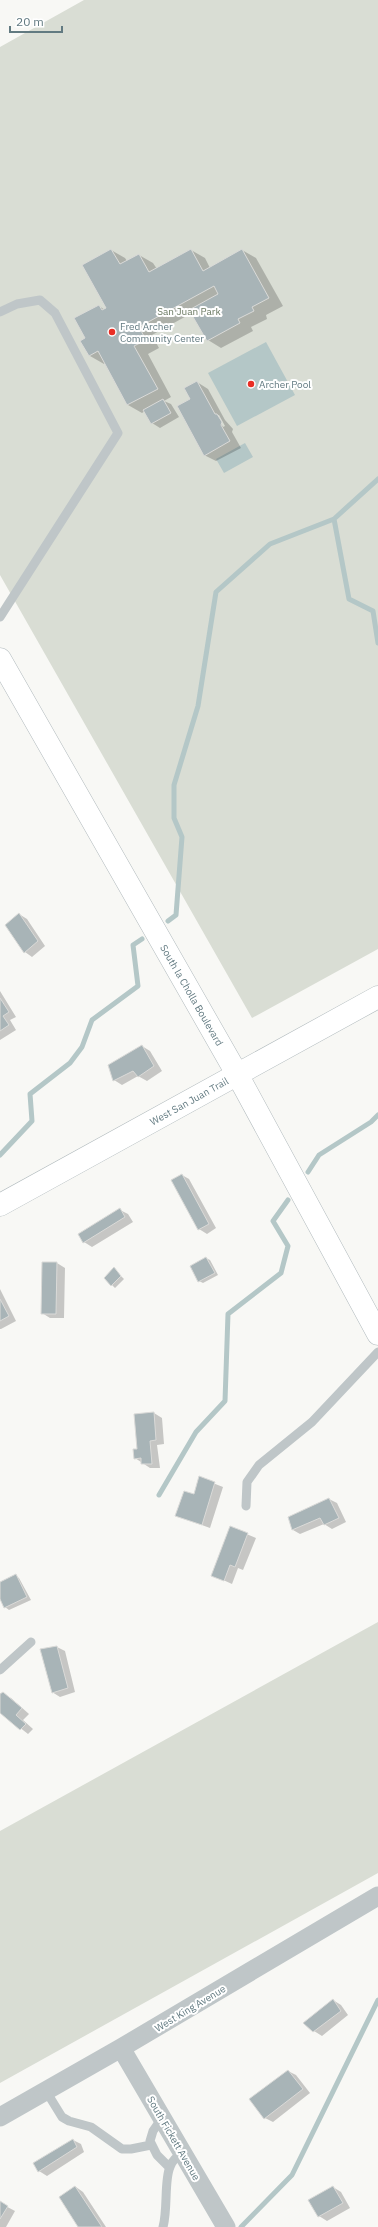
<svg xmlns="http://www.w3.org/2000/svg" width="378" height="2227" viewBox="0 0 378 2227" font-family="'IBM Plex Sans',sans-serif">
	<style>
		.green { fill: #d9ddd4 }
		.water { fill: #b4c7c7 }
		.shadow { fill: #0003; fill-rule: evenodd }
		.lines { fill: none; stroke-linecap: round; stroke-linejoin: round }
		.stream { stroke: #b4c7c7; stroke-width: 5 }
		.building { fill: #a8b4b7; stroke: #dadad8 }
		.secondary-casing { stroke: #b1babd; stroke-width: 23 }
		.lane { stroke: #bfc6c8; stroke-width: 9 }
		.street { stroke: #bfc6c8; stroke-width: 19 }
		.secondary { stroke: #fff; stroke-width: 22 }
		.poi-dot { fill: #e92e25; stroke: #fff; stroke-width: 1.5 }
		.labels { text-anchor: middle; stroke-width: 4; stroke-linejoin: round; paint-order: stroke }
		.park-label { font-size: 10px; fill: #6a7961; stroke: #fff }
		.poi-label { font-size: 10px; fill: #627a81; stroke: #fff; text-anchor: start }
		.street-label { font-size: 10px; fill: #627a81; stroke: #fff }
	</style>
	<rect width="100%" height="100%" fill="#f8f8f5"/>
	<path class="green" d="M84,0H378V949L252,1018L0,575V47Z
		M378,1622V1873L0,2083V1831Z"/>
	<path class="water" d="M266,342L295,395L237,426L208,373Z
		M245,443L253,457L224,473L216,459Z"/>
	<path class="shadow" d="M111,250L125,258L127,261L139,255L153,263L157,269L191,250L205,258L210,268L242,250L256,258L283,306L266,315L267,319L251,327L253,331L221,348L208,340L192,313L152,335L159,348L148,354L171,397L164,401L171,404L179,417L160,428L152,423L145,411L142,413L128,405L105,363L104,364L90,356L82,341L87,338L99,306L105,310L107,308Z
		M197,382L208,389L225,420L233,429L232,432L241,448L216,461L204,455L191,399ZM216,415H219L225,426L223,427Z
		M19,914L27,919L45,946L32,957L25,952Z
		M0,991L16,1017L10,1020L16,1030L0,1040Z
		M142,1046L150,1051L162,1071L147,1081L138,1076L122,1085L114,1080Z
		M182,1175L189,1179L216,1228L207,1234L199,1229Z
		M120,1210L128,1214L133,1222L92,1247L84,1242Z
		M206,1258L210,1260L218,1275L203,1283L199,1281Z
		M57,1263L65,1268L64,1318H50L42,1313Z
		M114,1269L124,1279L115,1288L105,1278Z
		M0,1289L16,1321L1,1329H0Z
		M154,1413L162,1418L164,1444L157,1445L160,1468H150L135,1458Z
		M200,1478L223,1487L210,1528L177,1516L194,1495Z
		M329,1499L337,1503L346,1522L332,1529L324,1524L300,1534L293,1530L289,1518Z
		M230,1527L256,1538L243,1570L238,1568L232,1584L212,1575Z
		M16,1576L19,1578L31,1600L9,1610L5,1607L0,1597V1583Z
		M57,1647L65,1651L75,1692L60,1697L52,1692Z
		M0,1693L11,1698L29,1714L23,1720L33,1729L28,1734L0,1712Z
		M333,2000L341,2005L348,2015L322,2036L314,2031Z
		M288,2071L296,2075L310,2093L273,2122L265,2118Z
		M73,2140L81,2144L84,2152L47,2176L39,2171Z
		M76,2187L83,2192L106,2227H79Z
		M333,2187L341,2192L350,2208L327,2221L319,2216Z
		M0,2203L15,2211L6,2227H0Z"/>
	<g class="lines">
		<path class="stream" d="M334,519L349,599L373,611L378,643
			M168,921L176,915L182,837L174,818V785L198,706L216,592L270,544L334,519L378,479
			M0,1155L32,1121L30,1094L70,1063L82,1047L92,1020L138,986L133,945L142,939
			M308,1172L319,1155L371,1122L378,1115
			M159,1495L196,1432L225,1401L228,1314L281,1273L288,1246L273,1221L288,1200
			M241,2227L292,2175L378,2000"/>
	</g>
	<path class="building" d="M111,249L120,264L139,254L149,272L191,249L203,271L242,249L269,298L252,307L254,311L238,319L240,323L207,341L189,310L218,294L214,286L139,327L146,340L134,346L158,389L127,405L98,351L89,356L80,341L85,338L74,318L99,305L102,310L106,308L82,265Z
		M197,381L215,414H217L222,422L221,425L230,441L204,456L177,406L190,399L184,388Z
		M163,399L171,413L151,424L143,410Z
		M19,913L38,941L24,953L5,925Z
		M0,998L9,1012L3,1016L9,1025L0,1031Z
		M142,1045L154,1066L138,1077L133,1071L113,1081L108,1065Z
		M182,1174L209,1224L198,1230L171,1180Z
		M120,1208L125,1217L83,1243L78,1234Z
		M206,1257L215,1273L198,1282L190,1266Z
		M42,1262H57L56,1314H41Z
		M114,1267L121,1276L111,1286L104,1278Z
		M0,1299L9,1316L0,1321Z
		M154,1412L156,1440L150,1441L152,1464H141V1458L134,1459L133,1449H137L134,1414Z
		M199,1476L215,1482L202,1525L175,1516L184,1491L194,1494Z
		M329,1498L339,1518L324,1525L320,1518L292,1530L288,1517Z
		M230,1526L248,1533L235,1567L230,1565L224,1581L211,1576Z
		M16,1574L27,1597L4,1608L0,1599V1582Z
		M57,1646L68,1688L52,1693L40,1649Z
		M3,1692L22,1708L16,1715L26,1724L20,1730L0,1713V1694Z
		M333,1999L341,2011L313,2032L303,2023Z
		M288,2070L303,2089L264,2119L249,2099Z
		M73,2139L77,2147L38,2172L33,2163Z
		M75,2186L102,2227H78L59,2197Z
		M333,2186L343,2203L318,2217L308,2200Z
		M0,2201L8,2206L0,2219Z"/>
	<g class="lines">
		<g class="secondary-casing">
			<path id="secondary" d="M0,659L237,1074L378,1334
				M0,1205L378,997"/>
		</g>
		<path class="lane" d="M0,312L17,304L40,300L55,313L118,433L0,617
			M246,1506L247,1482L259,1465L312,1422L378,1352
			M0,1670L31,1642
			M46,2091L62,2117L69,2121L91,2127L122,2149H131L151,2145
			M162,2118L153,2131L150,2141L157,2155L169,2167
			M163,2227C168,2209 164,2180 170,2167C172,2160 177,2157 183,2153"/>
		<path class="street" d="M121,2048L226,2227
			M0,2117L121,2048L378,1896"/>
		<use href="#secondary" class="secondary"/>
	</g>
	<g class="poi-dot">
		<circle cx="112" cy="332" r="4"/>
		<circle cx="251" cy="384" r="4"/>
	</g>
	<g class="labels">
		<g class="park-label">
			<text x="189" y="315">San Juan Park</text>
		</g>
		<g class="poi-label">
			<text x="120" y="330">Fred Archer<tspan x="120" dy="12">Community Center</tspan></text>
			<text x="259" y="388">Archer Pool</text>
		</g>
		<g class="street-label">
			<text transform="translate(192 995) rotate(60)" y="4">South la Cholla Boulevard</text>
			<text transform="translate(189 1101) rotate(-29)" y="4">West San Juan Trail</text>
			<text transform="translate(190 2008) rotate(-31)" y="4">West King Avenue</text>
			<text transform="translate(174 2138) rotate(60)" y="4">South Fickett Avenue</text>
		</g>
	</g>
	<path d="M10 26v6h52v-6" fill="none" stroke="#627a81" stroke-width="2"/>
	<text x="16" y="26" font-size="12" fill="#627a81" stroke="#ffffff" stroke-width="3" paint-order="stroke">20 m</text>
</svg>
